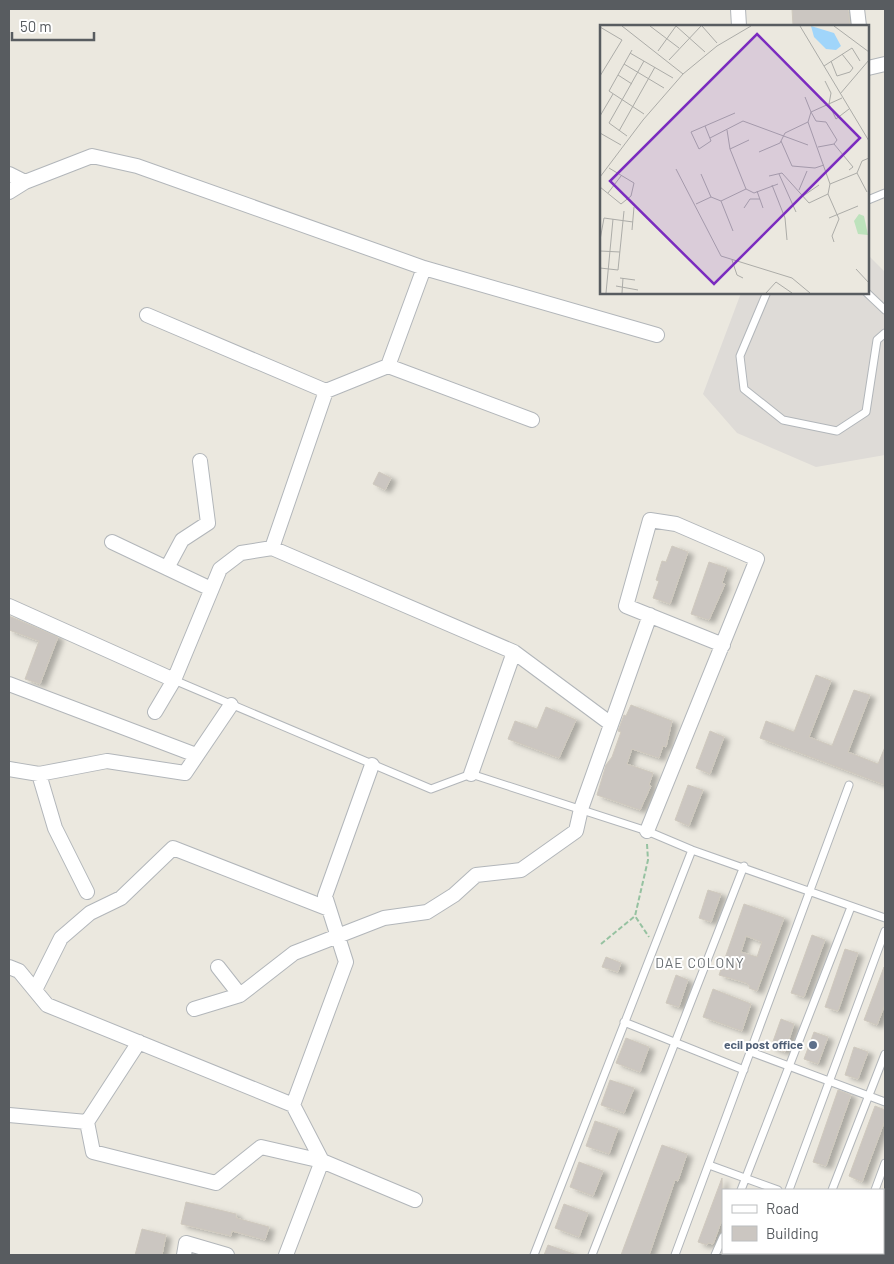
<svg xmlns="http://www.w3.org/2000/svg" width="894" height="1264" viewBox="0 0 894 1264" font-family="Barlow,sans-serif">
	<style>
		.industrial { fill: #dedbd7 }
		.building { fill: #cbc6c1; stroke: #cfc9be; fill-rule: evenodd; filter: url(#shadow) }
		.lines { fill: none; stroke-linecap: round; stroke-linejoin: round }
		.lane-casing { stroke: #b2b6ba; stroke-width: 9 }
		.street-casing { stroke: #b2b6ba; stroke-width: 16 }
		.path { stroke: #96c2a1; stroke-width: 2; stroke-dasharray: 5 2.5; stroke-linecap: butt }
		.lane { stroke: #fff; stroke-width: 7 }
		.street { stroke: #fff; stroke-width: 14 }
		.service-dot { fill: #5c6f8a; stroke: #fff; stroke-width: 2 }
		.labels { text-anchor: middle; stroke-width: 4; stroke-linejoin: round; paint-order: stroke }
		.service-label { font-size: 12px; font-weight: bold; fill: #4e5e75; stroke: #fff; text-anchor: end }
		.neighbourhood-label { font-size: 14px; letter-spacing: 1px; fill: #696e72; stroke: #fff }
		.inset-road { fill: none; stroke: #acaca8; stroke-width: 1 }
		.view { fill: #7b2cbf; fill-opacity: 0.15; stroke: #7b2cbf; stroke-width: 2.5 }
		.inset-edge { fill: none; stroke: #585c60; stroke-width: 2.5 }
	</style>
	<defs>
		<filter id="shadow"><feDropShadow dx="5.5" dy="3" stdDeviation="2.5" flood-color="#0004"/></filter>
	</defs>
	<rect width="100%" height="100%" fill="#ebe8df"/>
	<path class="industrial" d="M868,255L885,272V455L816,467L737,433L703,394L741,293L868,292Z"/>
	<path class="building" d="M792,9H848L850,25L793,26Z
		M379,472L391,478L385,490L373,484Z
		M672,546L688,552L670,604L653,598L659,581L656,580L662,561L666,562Z
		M709,562L727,568L722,583L725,584L709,620L691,614Z
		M9,616L58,637L40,684L25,679L39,641L9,630Z
		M816,675L831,681L809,737L832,746L854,690L870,695L848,752L878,764L885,747V785L760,738L766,721L794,732Z
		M631,705L672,721L666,747L663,746L659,758L632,749L627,764L653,773L649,785L651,786L640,810L597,795L606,765L612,757L621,732L618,731L624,715L626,716Z
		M546,707L576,720L559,758L508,739L515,721L537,729Z
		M710,731L724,737L710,774L696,768Z
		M688,785L703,790L689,826L675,820Z
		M708,890L721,894L711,922L699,918Z
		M744,904L784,918L757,991L749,988L750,986L746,983L719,975ZM746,936L762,942L757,957L741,952Z
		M812,935L825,940L804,997L791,993Z
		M845,949L858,953L838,1011L825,1007Z
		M606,957L621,963L618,972L602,967Z
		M884,967L885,1004L877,1025L864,1020Z
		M676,975L688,980L679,1007L666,1003Z
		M713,989L751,1004L742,1031L703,1017Z
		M781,1019L794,1024L785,1052L771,1047Z
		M814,1032L828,1037L818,1064L804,1059Z
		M626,1038L649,1047L640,1072L616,1063Z
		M854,1047L868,1052L858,1079L845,1075Z
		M610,1080L634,1088L624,1113L601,1105Z
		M838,1090L851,1095L826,1166L813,1162Z
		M875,1106L885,1110V1120L862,1182L849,1176Z
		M595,1121L618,1129L609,1154L586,1146Z
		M662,1145L687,1154L678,1181L675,1180L649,1255H621Z
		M579,1162L603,1171L593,1196L570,1187Z
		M722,1178L723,1217L713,1244L708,1243L707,1245L698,1242Z
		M186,1202L236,1214V1218L269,1227L265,1240L232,1231L231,1236L181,1224Z
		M564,1204L588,1213L579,1237L555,1228Z
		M142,1229L166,1235L162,1255H135Z
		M548,1245L574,1254L573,1255H544Z"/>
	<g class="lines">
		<g class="lane-casing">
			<path id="lane" d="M868,200L885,193
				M767,292L740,356L744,389L783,420L837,431L866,412L877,340L885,333
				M866,292L885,310
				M174,680L431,789L471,774L647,831L692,850L885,918
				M624,1022L744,1070
				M751,1052L885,1102
				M709,1165L778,1190
				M741,1190L851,907
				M789,1190L885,931
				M832,1190L885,1054
				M875,1190L885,1163
				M534,1255L692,850
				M592,1255L744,866
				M675,1255L849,785
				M715,1255L723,1237
				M764,1255L765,1253
				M807,1255L808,1253
				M849,1255L850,1253"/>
		</g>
		<g class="street-casing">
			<path id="street" d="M738,9L739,26
				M857,9L859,26
				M868,68L885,64
				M9,174L25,182
				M9,192L25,182L92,156L137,166L424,268L657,335
				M147,315L326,391
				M388,366L532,420
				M112,542L211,589
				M272,548L514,652L611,724
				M167,568L182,540L208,523L200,461
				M9,606L174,680
				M9,684L196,755
				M155,712L174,680L220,569L241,553L272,548L326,391L388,366L424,268
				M372,765L325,896L346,962L293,1105L322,1161L415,1200
				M9,769L39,774L107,761L185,773L231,705
				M39,774L55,828L87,892
				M471,774L514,652
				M647,831L757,559L676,524L650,520L626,606L723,645
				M9,967L19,971L47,1005L293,1105
				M218,967L240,995
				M35,990L61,938L90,913L121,898L173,848L329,909
				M194,1009L240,995L294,953L384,918L427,912L454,895L476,875L521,870L576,831L581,809L650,615
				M9,1115L87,1122L93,1152L216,1183L261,1147L322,1161L286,1255
				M87,1122L139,1042
				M184,1255L186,1243L227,1255"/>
		</g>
		<path class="path" d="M647,844L648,860L635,916L649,937
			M601,944L635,916"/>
		<use href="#lane" class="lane"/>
		<use href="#street" class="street"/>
	</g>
	<circle class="service-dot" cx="813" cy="1045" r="5"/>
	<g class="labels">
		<g class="service-label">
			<text x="803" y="1049">ecil post office</text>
		</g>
		<g class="neighbourhood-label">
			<text x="700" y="968">DAE COLONY</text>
		</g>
	</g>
	<g transform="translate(600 25)">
		<rect width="269" height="269" fill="#ebe8df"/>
		<path d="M259,189L264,191L268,210L258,209L254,196Z" fill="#bde2bc"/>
		<path d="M211,1L234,8L241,21L236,25L226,24L214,12Z" fill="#a0d5fa"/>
		<path class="inset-road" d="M22,1L83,49M50,1L79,23M76,1L105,27M102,1L117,18M200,1L269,116M234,1L269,27M0,2L22,15L0,51M32,25L9,66L44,89M58,26L76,1M30,28L73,53M69,35L101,1M231,36L237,51L250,47L253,43L242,29M24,39L64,63M224,41L252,23L260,36M18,50L32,59M225,56L231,68L229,79L236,94L249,84M240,69L269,35M242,73L211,87L216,96L226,97L237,115L234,119L253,142L249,145M0,91L13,69M208,97L230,159M105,101L111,116L99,124L91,107L135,88M127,105L130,124L146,164M19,106L55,42M0,108L21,120M27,111L9,98L44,36M110,113L143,96L208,120M181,116L192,141L215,143L224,140M218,122L234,119M130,124L149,115M159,127L180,118L185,108L208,97L211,87L205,72M76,144L121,231L192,253L210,268M257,148L267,167M101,149L111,172M179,149L196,187M169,151L182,148L209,178L228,169L230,159L257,148L262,136L269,133M0,152L43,95L83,49L117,21L151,1M172,160L185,193L187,215M0,162L21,179L31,171L34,158L9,143M199,165L207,146M157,166L163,183M8,168L21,151M228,169L239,194L232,211L234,217M203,171L219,160M121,176L133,206M96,179L111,172L121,176L146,164L154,168L178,159M144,183L150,174H160M229,193L258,181M32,205L34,182M0,215L4,193L33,197M0,226L20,227M132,235L137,250L143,253M0,243L18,245L24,186M256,244L269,258M20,253L35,255M16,261L38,265M6,268L13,194M22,268L23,253M166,268L176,257L192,268"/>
		<path class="view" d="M157,9L260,113L114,259L10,156Z"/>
		<rect width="269" height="269" class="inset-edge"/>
	</g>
	<rect width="894" height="1264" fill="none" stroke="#585c60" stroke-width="20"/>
	<rect x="722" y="1189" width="162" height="65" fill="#ffffff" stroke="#bcbebf"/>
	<rect x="732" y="1205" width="25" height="8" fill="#ffffff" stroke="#bcbebf"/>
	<text x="766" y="1214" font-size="15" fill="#585c60">Road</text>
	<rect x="732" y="1226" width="25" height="15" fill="#cbc6c1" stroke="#bcbebf"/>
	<text x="766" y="1239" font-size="15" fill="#585c60">Building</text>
	<path d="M12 32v8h82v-8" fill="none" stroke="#585c60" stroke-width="2.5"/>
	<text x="20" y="32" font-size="15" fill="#585c60" stroke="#ffffff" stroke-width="4" paint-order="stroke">50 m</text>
</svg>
